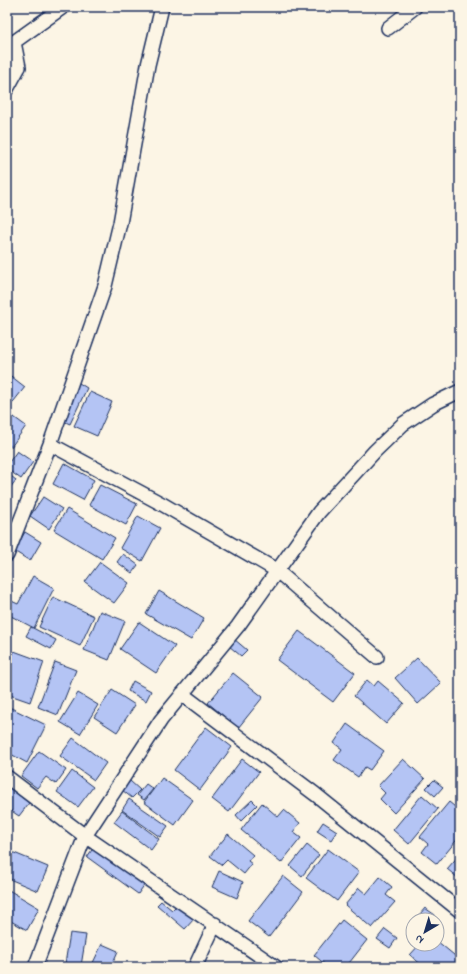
<svg xmlns="http://www.w3.org/2000/svg" width="467" height="974" font-family="'Indie Flower',sans-serif">
<style>
.building{fill:#b4c4f4;stroke:#1b2f5e}
.lines{fill:none;stroke-linecap:round;stroke-linejoin:round}
.street-casing{stroke:#1b2f5e;stroke-width:16}
.street{stroke:#fcf5e5;stroke-width:13}
</style>
<rect width="100%" height="100%" fill="#fcf5e5"/>
<filter id="ink" filterUnits="userSpaceOnUse"><feTurbulence type="fractalNoise" baseFrequency=".025" numOctaves="2"/><feDisplacementMap in="SourceGraphic" scale="8" xChannelSelector="R" yChannelSelector="G"/><feConvolveMatrix kernelMatrix="1 2 1 2 8 2 1 2 1" color-interpolation-filters="sRGB"/></filter>
<g filter="url(#ink)">
<!-- building -->
<path class="building" d="M7,373L25,387L10,406L7,404Z
M79,383L87,388L70,424L61,420Z
M90,392L112,402L97,436L74,426Z
M7,412L26,426L11,447L7,444Z
M17,451L33,462L21,479L7,469V465Z
M64,463L94,480L83,500L53,484Z
M7,473L16,480L10,488L7,486Z
M100,485L137,504L126,525L89,505Z
M43,497L62,509L49,529L30,516Z
M67,509L115,538L102,559L54,530Z
M138,516L160,528L142,561L120,548Z
M25,532L41,542L30,561L14,551Z
M123,554L138,565L132,573L117,562Z
M100,562L129,583L114,603L85,582Z
M33,576L54,588L34,628L7,614V599L18,604Z
M159,591L204,618L191,640L146,614Z
M53,597L94,616L80,646L39,627Z
M100,611L125,621L109,660L84,650Z
M139,622L175,646L156,673L120,649Z
M31,627L56,640L51,649L26,636Z
M299,631L355,673L333,702L277,660Z
M234,639L247,650L241,656L229,646Z
M14,651L44,662L30,702L7,694V672Z
M417,658L441,683L418,704L395,678Z
M55,662L76,670L58,715L38,707Z
M233,673L263,697L238,728L208,703Z
M367,680L374,686L378,681L404,703L386,724L354,696Z
M133,681L151,691L146,701L128,691Z
M112,690L135,705L117,732L94,717Z
M78,693L98,705L80,734L60,722Z
M7,706L46,725L27,763L7,752Z
M347,724L384,751L370,770L365,767L358,777L334,760L342,749L334,743Z
M206,727L232,747L200,790L174,770Z
M73,738L106,763L94,780L60,756Z
M39,751L66,770L56,784L46,777L37,788L21,776Z
M242,759L259,772L229,812L212,799Z
M403,759L425,779L394,813L380,799L385,793L378,786Z
M72,771L93,787L78,807L57,792Z
M162,778L193,800L175,825L144,802Z
M434,780L443,787L435,796L426,788Z
M130,781L140,790L132,798L122,790Z
M146,784L153,789L144,800L137,795Z
M7,786L29,803L19,816L7,808Z
M422,795L438,809L409,844L393,830Z
M129,799L168,826L160,837L122,810Z
M252,800L257,805L241,821L236,815Z
M449,802L460,811V836L437,864L422,852L428,844L420,837Z
M262,803L278,817L284,810L300,823L293,832L301,838L281,863L241,830Z
M122,811L159,839L151,850L114,822Z
M323,822L337,831L331,840L317,831Z
M228,834L253,855L248,861L252,864L244,874L227,860L222,865L210,856Z
M307,845L319,855L302,876L290,866Z
M94,847L145,884L138,894L87,857Z
M328,849L359,872L337,901L306,878Z
M7,850L48,867L38,891L7,878Z
M460,854V875L458,878L447,869Z
M219,871L243,882L237,898L212,887Z
M283,876L303,892L269,937L248,921Z
M380,877L392,887L386,895L395,902L372,928L345,905L359,888L366,894Z
M7,889L39,908L27,930L7,919Z
M161,901L172,910L177,905L194,919L185,929L157,905Z
M425,908L435,915L431,920H415Z
M342,920L367,940L346,967H328L314,955Z
M385,929L397,938L390,948L377,939Z
M70,933L86,935L81,966L65,964Z
M437,941L460,960V967H424L410,955L420,944H437Z
M102,944L118,951L111,967H91Z"/>
<g class="lines">
<!-- street casing -->
<g class="street-casing">
<path id="street" d="M388,28L415,7
M7,54L19,67L14,42L63,7
M7,89L19,67
M50,444L162,504L276,570L377,657
M7,555L50,444L105,286L120,223L148,65L162,7
M182,694L315,794L460,911
M7,777L85,836L276,967
M35,967L85,836L161,720L238,626L319,512L375,451L403,424L433,404L460,391
M195,967L215,924"/>
</g>
<!-- street -->
<use href="#street" class="street"/>
</g>
</g>
<!-- margin -->
<rect width="467" height="974" fill="none" stroke="#fcf5e5" stroke-width="24"/>
<rect x="12" y="12" width="443" height="950" fill="none" stroke="#1b2f5e" stroke-width="1.5" filter="url(#ink)"/>
<!-- north arrow -->
<g transform="translate(425 932) rotate(218)"><circle r="19" fill="#fcf5e5" stroke="#a2a6af"/>
<path d="M0-3L7 15L0 10L-7 15Z" fill="#1b2f5e"/>
<text y="-6" font-size="11" font-weight="bold" text-anchor="middle" fill="#1b2f5e">N</text>
</g>
</svg>
